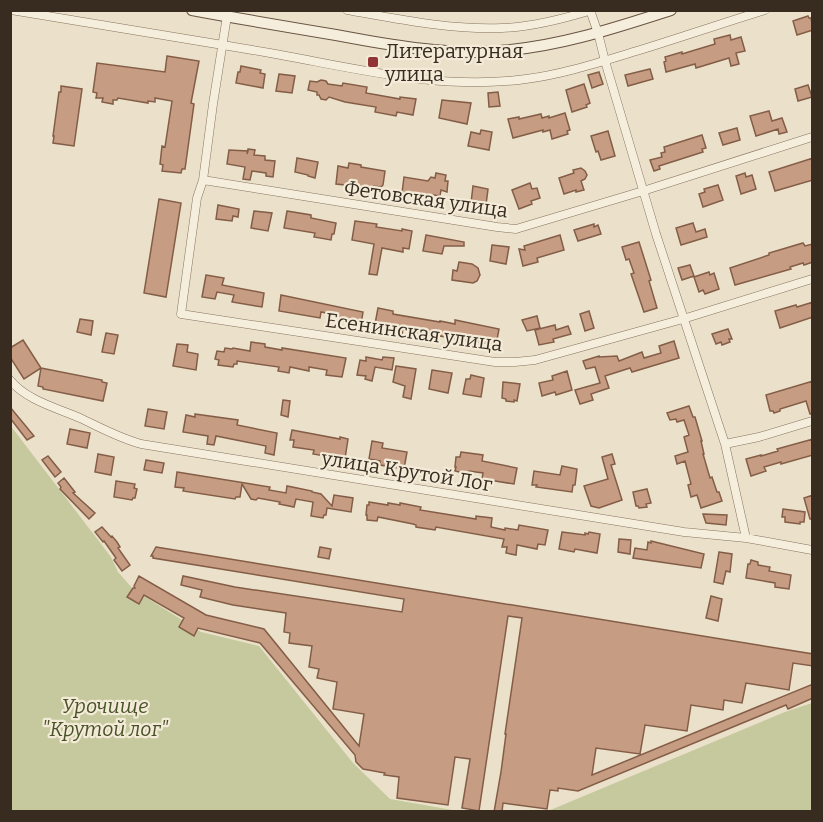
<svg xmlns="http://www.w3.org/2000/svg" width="823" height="822" font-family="Bitter,serif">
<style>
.green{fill:#c5c99d}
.building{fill:#c69d82;stroke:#835d47;stroke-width:1.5}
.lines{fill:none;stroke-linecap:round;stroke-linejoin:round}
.minor-casing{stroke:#86735f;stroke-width:9}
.secondary-casing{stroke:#685442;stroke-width:12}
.minor{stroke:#f6eedc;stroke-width:8}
.secondary{stroke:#f6eedc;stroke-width:10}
.poi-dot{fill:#903436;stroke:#f3ebd8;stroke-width:2}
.labels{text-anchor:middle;stroke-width:4.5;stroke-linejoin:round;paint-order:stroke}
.poi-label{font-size:20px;fill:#382c21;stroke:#f3ebd8;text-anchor:start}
.street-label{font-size:20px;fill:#382c21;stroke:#f3ebd8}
.park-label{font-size:20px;font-style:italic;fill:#495329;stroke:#f3ebd8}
</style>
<rect width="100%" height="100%" fill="#ebe0c9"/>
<!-- green -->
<path class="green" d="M10,425L111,557L118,572L133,589L201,632L259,646L353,763L390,799L458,811H11Z
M812,703V811H548L785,712Z"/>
<!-- building -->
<path class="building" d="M808,16L809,18H811L813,30L797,35L793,21Z
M730,35L731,40L741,37L745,51L736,53L739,64L731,66L729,58L696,68L695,64L666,72L664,62L666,61L665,57L682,52V54L715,44L714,39Z
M167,56L199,61L191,103L194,104L185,169H182L181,173L162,171L163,165L160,164L162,146L165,147L172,101L155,98V102L148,101V103L118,98L117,100H113V104L102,102L103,98H96L97,93L93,92L97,63L165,72Z
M241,66L261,70L260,73L265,74L263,88L236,83L238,72H240Z
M650,69L653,79L628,86L625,75Z
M599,72L603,84L592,88L588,75Z
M279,74L295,76L292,93L276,91Z
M321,80L326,81L328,84L342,86L343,83L367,87L366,93L400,99V97L416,99L413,115L397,112L396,116L375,112L376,107L345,102L329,97L326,100L321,99L319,95H317V92L308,90L310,81L317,82Z
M584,84L590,103L586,105L587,107L572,112L566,90Z
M808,85L812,97L798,101L795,89Z
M61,86L82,89L74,146L53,143L54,136H53L59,92H61Z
M498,92L500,106L489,107L488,93Z
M442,100L471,103L467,124L439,118Z
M769,111L772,121L782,118L787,132L779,134L778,129L756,136L750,116Z
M565,113L570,130L567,131L568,134L552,139L550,130L543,132V130L513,138L508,119L519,117V119L541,114L542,118L549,116V118Z
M737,128L740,140L723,145L719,133Z
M481,130L492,132L489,150L468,146L471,132L480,134Z
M608,131L615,156L601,160L598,151L596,152L591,136Z
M702,135L706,148L702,149L703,152L659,166L660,169L654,171L650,160L662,157L661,153L665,152L664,147Z
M248,149L255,150L254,155L265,156V160L275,161L273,177L266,176V173L252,171L250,180L243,179L245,167L227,164L229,150L248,151L247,154Z
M297,158L318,162L315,178L308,176V175L295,172Z
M813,158V180L775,191L769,172Z
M349,163L361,165V167L385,171L383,185L381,187L373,186V188L336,184L338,166L348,168Z
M581,168L585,171L587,175L585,179L581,181L584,190L576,192V190L564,194L559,178L574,173L573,170Z
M436,173L446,175L445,181H448L447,192L441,190L440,196L420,193V196L402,193L404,177L428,181L431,177L435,178Z
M745,173L746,177L752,175L756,189L741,194L736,176Z
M530,183L532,189L537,188L540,198L531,201L532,204L519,209L512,190Z
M718,185L723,200L703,207L699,194L705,192L704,189Z
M473,186L488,189L486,205L471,203Z
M159,199L181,203L166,297L144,293Z
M218,205L239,209L238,217L233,216L232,221L216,219Z
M254,211L272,213L268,231L251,228Z
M287,211L311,215V218L336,223L334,234H332L331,240L314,237L315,233L284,228Z
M355,221L377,224L376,227L402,231V229L412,231L409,249L403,248V252L382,248L377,275L369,274L374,244L352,240Z
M693,223L696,232L705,229L707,237L681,245L676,228Z
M594,224V227L598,225L601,234L578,241L574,230Z
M426,235L464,242V246H444L442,254L423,251Z
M560,235L564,250L537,258L538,262L523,266L519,249L525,250L524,246Z
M639,242L651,280L649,281L657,308L644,312L631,274L634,273L629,259L626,260L622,247Z
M803,243L805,246L813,244V262L804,265L803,263L790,267L791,269L735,285L730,268L769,255V253Z
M492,245L509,247L506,264L490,261Z
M459,262L472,264L478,268L480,275L477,281L473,283L452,280L453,270L457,271Z
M690,265L694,276L682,280L678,268Z
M709,272L710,275L714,273L719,289L705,294L703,290L699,292L694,277Z
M206,275L224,278L222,285L264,293L262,307L232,302L234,295L217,292L215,299L202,297Z
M281,295L363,312L361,324L336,320V315L321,312L320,318L279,311Z
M813,302V317L780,328L775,311L796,305L797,307Z
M378,308L393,311V314L440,322V321L455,324V320L499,329L496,345L433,335V337L421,335V333L403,330L401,338L394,336L395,328L375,324Z
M589,311L594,328L585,331L580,314Z
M537,316L540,328L527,331L522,320Z
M80,319L93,321L91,335L77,332Z
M555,325L556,330L568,326L571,334L553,339L554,342L539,345L535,330Z
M728,329L732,339H729L730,342L722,345L721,342L716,344L712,334Z
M106,333L118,335L114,354L102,352Z
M23,340L41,368L24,379L10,357V348Z
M674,341L679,358L632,372L630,368L605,376L609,388L591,394L593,400L580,404L575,390L600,383L595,367L586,369L583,361L599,356V357L617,356L619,361L642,352L644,358L661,353L659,346Z
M251,342L265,344V347L282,350V348L346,358L342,377L326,375L327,370L309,367V371L290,367L289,373L278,371L279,367L237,361V364H234L233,367L218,365L219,360L215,359L217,351L224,352L225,348L232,349L233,348L250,351Z
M177,344L188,345L187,352L198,354L196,370L173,366Z
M366,357L382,360L383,357L394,358L392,370L375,367L372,381L365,379L366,376L357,375L360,360L366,361Z
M396,366L416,369L411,399L403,397L405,386L393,382Z
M41,368L102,380V382L107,383L103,401L43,389V387L38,386Z
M432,370L452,373L448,393L429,389Z
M567,371L572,390L556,395L555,392L542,396L539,383L553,380L552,376Z
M471,375L484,378L481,397L463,394L466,379H470Z
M813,381V414H810L806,401L780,409V411L774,413L773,411H770L766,395Z
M503,382L520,384L517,401L514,400V402L506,401V399L502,398Z
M283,400L290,401L288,417L281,415Z
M689,406L693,417H695L702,441H701L704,454H703L710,478L712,477L717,492H719L722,501L701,508L697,495L691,497L688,485L691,484L685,461L677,464L675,456L688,452L684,437L689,435L684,420L677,422L676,419L670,420L667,413Z
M10,407L34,436L27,440L10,418Z
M148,409L167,412L164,429L145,426Z
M195,414L238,420L237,425L277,433L274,455L265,453L266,446L216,436L214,445L207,444L208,436L183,432L186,415L195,417Z
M70,429L90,433L87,448L67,444Z
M292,430L340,439V437L348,439L344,465L336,464L337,458L313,454L314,450L293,447L294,440H290Z
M813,439V455L781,464V462L764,467L766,471L751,476L746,459L761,455V456L778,451L777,449Z
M372,441L383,443L382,448L407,452L404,469L380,465V461L369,459Z
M461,452L483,455L482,461L517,468L514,484L482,479L483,473L469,471L468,474L455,471L456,467H455L456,457H460Z
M98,454L114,457L111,475L95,472Z
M612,454L615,464L611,465L622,500L599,508L591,506L584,486L608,479L602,457Z
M48,456L61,472L55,477L42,460Z
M146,460L164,463L162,473L144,470Z
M562,466L577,469L575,485H573L572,492L536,487L537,485H532L534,471L560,475Z
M177,472L270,487L269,490L286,493L287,486L312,491V492L321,494L332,506L334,495L353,498L351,512L327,508L326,515H324L323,518L311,516L313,502L296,499L294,507L279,504L280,502L258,498L256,500L251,499L242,484L240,497H236L235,499L183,491L184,488L175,487Z
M64,478L75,492L73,493L95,513L89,519L60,489L61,487L58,483Z
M116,481L135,484L134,488L137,489L135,498H133L132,500L114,497Z
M647,489L651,503L646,504L647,507L639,508L638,506H636L633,492Z
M813,495V519H810L804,498Z
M369,502L388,505V503L400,505V503L421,507L420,510L476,519V516L492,518L491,527L505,530V528L518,530L519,525L548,530L545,545L538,544L537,549L517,545L516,555L506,553L507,547H502L504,539L436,527L435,530L416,527V525L413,524L378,517L377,521L367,520V515H366L367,505H369Z
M783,509L805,512L804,522H800V524L785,522V517H782Z
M703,514L727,515L726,525L706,523Z
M102,527L111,537L112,536L117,542L120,547L118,548L130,565L122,571L114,560L116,558L104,541L103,542L95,532Z
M562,532L585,535V533L588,534L589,532L600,534L597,553L575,549L574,552L559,549Z
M619,539L631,540L630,554L618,552Z
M651,541L704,554L701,568L633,558L635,548L647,550L648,542L651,543Z
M156,547L813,654V666L793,663L789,690L746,683L742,703L724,700L723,710L691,705L687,731L645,725L640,754L596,748L592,775L813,684V698L788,709L786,705L578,791L558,788V791L550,790L547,809L503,803L502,812H494L501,772L506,734H505L522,618L508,616L479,811L462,808L470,759L455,757L448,805L397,798L399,777L384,775L385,773L363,769L356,762L355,755L260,643L198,628L194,636L179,627L184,618L144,595L139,604L127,597L133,588H135L134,586L139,576L206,615L264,629L359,746L364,714L333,709L337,682L317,678L319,669L309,667L312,646L289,643L290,633L284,632L286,613L233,605L200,597L202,590L181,585L183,576L235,587L402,612L404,599L153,558V556H151Z
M320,547L331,549L329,559L318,557Z
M719,552L732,554L730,572L726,571L723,584L714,582Z
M751,560L758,562V565L770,567L769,571L791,575L789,589L775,587V583L746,578L748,564H750Z
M711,596L722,599L718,621L706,618Z"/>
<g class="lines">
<!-- minor casing -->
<g class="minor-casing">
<path id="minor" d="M11,10C98,25 184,38 270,53C354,68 441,91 526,79C565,74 603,61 640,50C682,37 723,23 765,10
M347,10C398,19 450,30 502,28C533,27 563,19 592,10
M590,10L598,33L605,61L656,234L725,444L746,538
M227,16L213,104L203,180L197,198L181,314L495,362H515L535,360L683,319L812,279
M203,180L497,227L516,229L643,191L812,137
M10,380C26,400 57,408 80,418C101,428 119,438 141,444L684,532L746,538L812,550
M725,444L759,437L812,421"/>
</g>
<!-- secondary casing -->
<g class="secondary-casing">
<path id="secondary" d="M192,10C240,19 288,27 336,35C389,45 444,55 499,51C558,47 615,28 671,10"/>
</g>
<!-- minor -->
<use href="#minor" class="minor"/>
<!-- secondary -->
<use href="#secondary" class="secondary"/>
</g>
<!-- markers -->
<rect class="poi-dot" x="367" y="56" width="12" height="12" rx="3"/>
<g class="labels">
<!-- poi labels -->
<g class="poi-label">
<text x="385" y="58">Литературная<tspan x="385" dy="23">улица</tspan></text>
</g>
<!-- street labels -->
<g class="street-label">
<text transform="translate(426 199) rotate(8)" y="7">Фетовская улица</text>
<text transform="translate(414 332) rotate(8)" y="7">Есенинская улица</text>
<text transform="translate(407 471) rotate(9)" y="7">улица Крутой Лог</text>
</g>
<!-- park labels -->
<g class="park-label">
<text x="105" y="713">Урочище<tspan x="105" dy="23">"Крутой лог"</tspan></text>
</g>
</g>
<!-- border -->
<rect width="823" height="822" fill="none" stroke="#382c21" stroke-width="24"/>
</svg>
